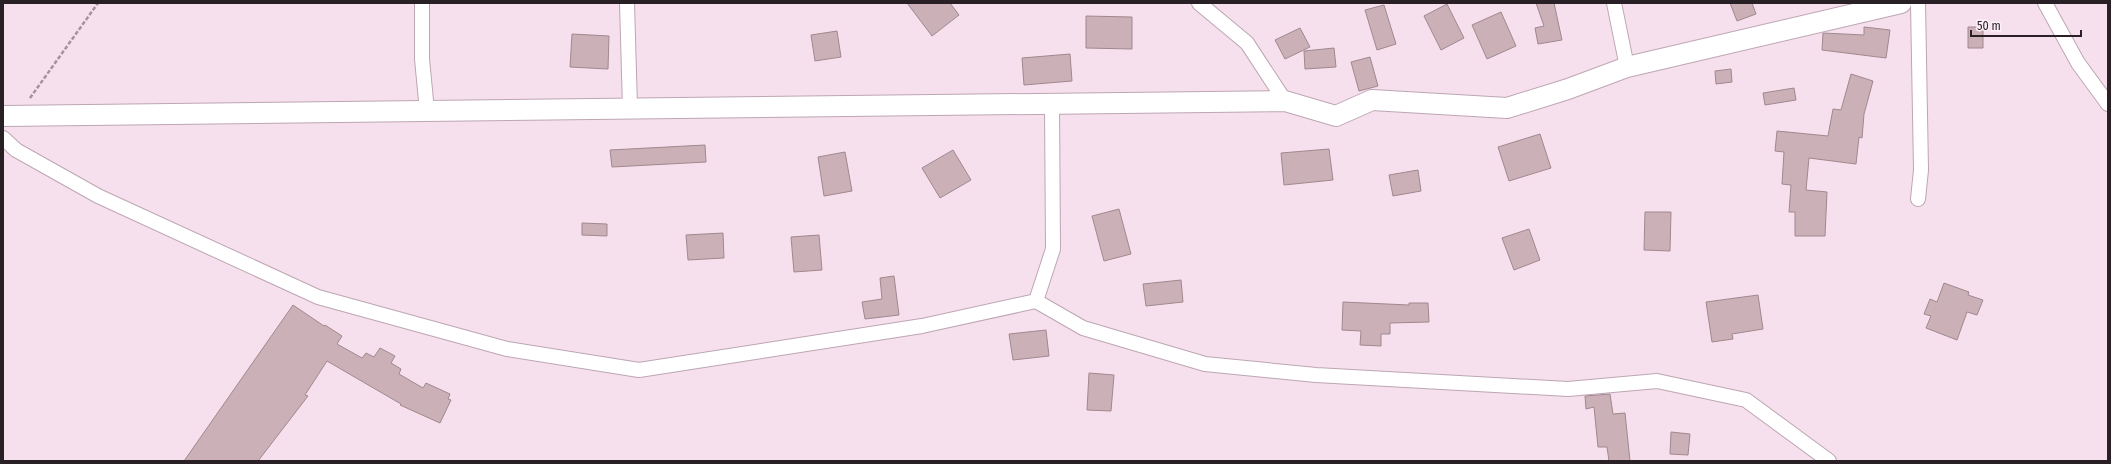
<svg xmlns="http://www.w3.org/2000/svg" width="2111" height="464" font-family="'Fira Sans Condensed',sans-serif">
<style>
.building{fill:#cbb0b7;stroke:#a1888e}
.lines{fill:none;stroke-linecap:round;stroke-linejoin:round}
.street-casing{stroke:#bda6b3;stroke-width:16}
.secondary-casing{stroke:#bda6b3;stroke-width:22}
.path{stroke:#a4939d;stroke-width:2.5;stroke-dasharray:4 2;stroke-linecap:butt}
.street{stroke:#fff;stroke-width:14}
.secondary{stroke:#fff;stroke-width:20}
</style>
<rect width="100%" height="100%" fill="#f7e0ee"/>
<!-- building -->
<path class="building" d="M907,3H950L959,15L932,36Z
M1536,3H1554L1562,40L1538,44L1535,28L1544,26Z
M1730,3H1752L1756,14L1737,21Z
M1447,4L1464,38L1441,50L1424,16Z
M1384,5L1396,44L1377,50L1365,10Z
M1501,12L1516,46L1487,59L1472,25Z
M1086,16L1132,17V49L1086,48Z
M1864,27L1890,30L1886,58L1822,50L1823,33L1864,35Z
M1968,27H1983V48H1968Z
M1300,28L1310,47L1285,59L1275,40Z
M837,31L841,57L815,61L811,35Z
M572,34L609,36L608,69L570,67Z
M1334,48L1336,67L1305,69L1304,51Z
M1070,54L1072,81L1024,85L1022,58Z
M1370,57L1378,86L1359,91L1351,62Z
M1731,69L1732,82L1716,84L1715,71Z
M1851,74L1873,81L1864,114L1862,138L1859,137L1856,164L1809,158L1806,190L1827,192L1825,236H1795V212H1789L1791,185L1782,184L1784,152L1775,151L1777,131L1828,136L1833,109L1841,110Z
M1794,88L1796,100L1765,105L1763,93Z
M1540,134L1551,168L1509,181L1498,147Z
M705,145L706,162L612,167L610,150Z
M1329,149L1333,180L1284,185L1281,153Z
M953,150L971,180L940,198L922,168Z
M845,152L852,191L824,196L818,157Z
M1418,170L1421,191L1393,196L1389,175Z
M1119,209L1131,254L1104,261L1092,216Z
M1645,212H1671L1670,251L1644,250Z
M582,223L607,224V236L582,235Z
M1529,229L1540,260L1514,270L1502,238Z
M723,233L724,258L688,260L686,235Z
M819,235L822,270L794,272L791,237Z
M894,276L899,315L865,319L862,302L882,299L880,278Z
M1181,280L1183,302L1146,306L1143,284Z
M1944,283L1969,292L1968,295L1983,300L1977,315L1967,312L1957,340L1926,328L1931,316L1924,314L1930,299L1937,302Z
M1758,295L1763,329L1732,334L1733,339L1712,342L1706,302Z
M1343,302L1409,305V303H1428L1429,322L1390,323V334H1381V346L1360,345L1361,331L1342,330Z
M293,305L324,326L325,325L342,336L337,344L362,358L366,353L374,357L380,348L395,356L391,363L401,369L399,374L423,388L426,383L450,394L448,399L451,400L440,423L400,405L401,404L327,361L305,395L308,396L258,461H184Z
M1046,330L1049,356L1013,360L1009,334Z
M1089,373L1114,375L1111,411L1087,410Z
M1610,394L1613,414L1625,413L1630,461H1609L1607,447H1598L1594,407L1586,409L1585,396Z
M1671,432L1690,434L1688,455L1670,454Z"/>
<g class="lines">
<!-- street casing -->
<g class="street-casing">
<path id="street" d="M422,3V59L427,111
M627,3L630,108
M1199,3L1247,43L1285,101
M1614,3L1627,67
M2045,3L2078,63L2108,104
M3,138L16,150L98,196L318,297L507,349L639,370L922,326L1036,301L1053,249L1052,104
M1918,199L1921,170L1918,3
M1036,301L1083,328L1205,364L1316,375L1568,389L1657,381L1746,400L1829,461"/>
</g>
<!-- secondary casing -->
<g class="secondary-casing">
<path id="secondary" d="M3,116L1285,101L1336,116L1372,100L1507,108L1568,89L1627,67L1901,3"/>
</g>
<!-- path -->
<path class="path" d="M30,98L98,3"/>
<!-- street -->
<use href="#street" class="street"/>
<!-- secondary -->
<use href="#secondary" class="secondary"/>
</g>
<!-- border -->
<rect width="2111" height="464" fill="none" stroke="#282025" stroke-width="8"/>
<!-- scale -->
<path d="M1971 30v6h110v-6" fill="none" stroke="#282025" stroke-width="2"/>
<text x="1977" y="30" font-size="12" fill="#282025" stroke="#fef0f8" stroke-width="3" paint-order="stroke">50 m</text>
</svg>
